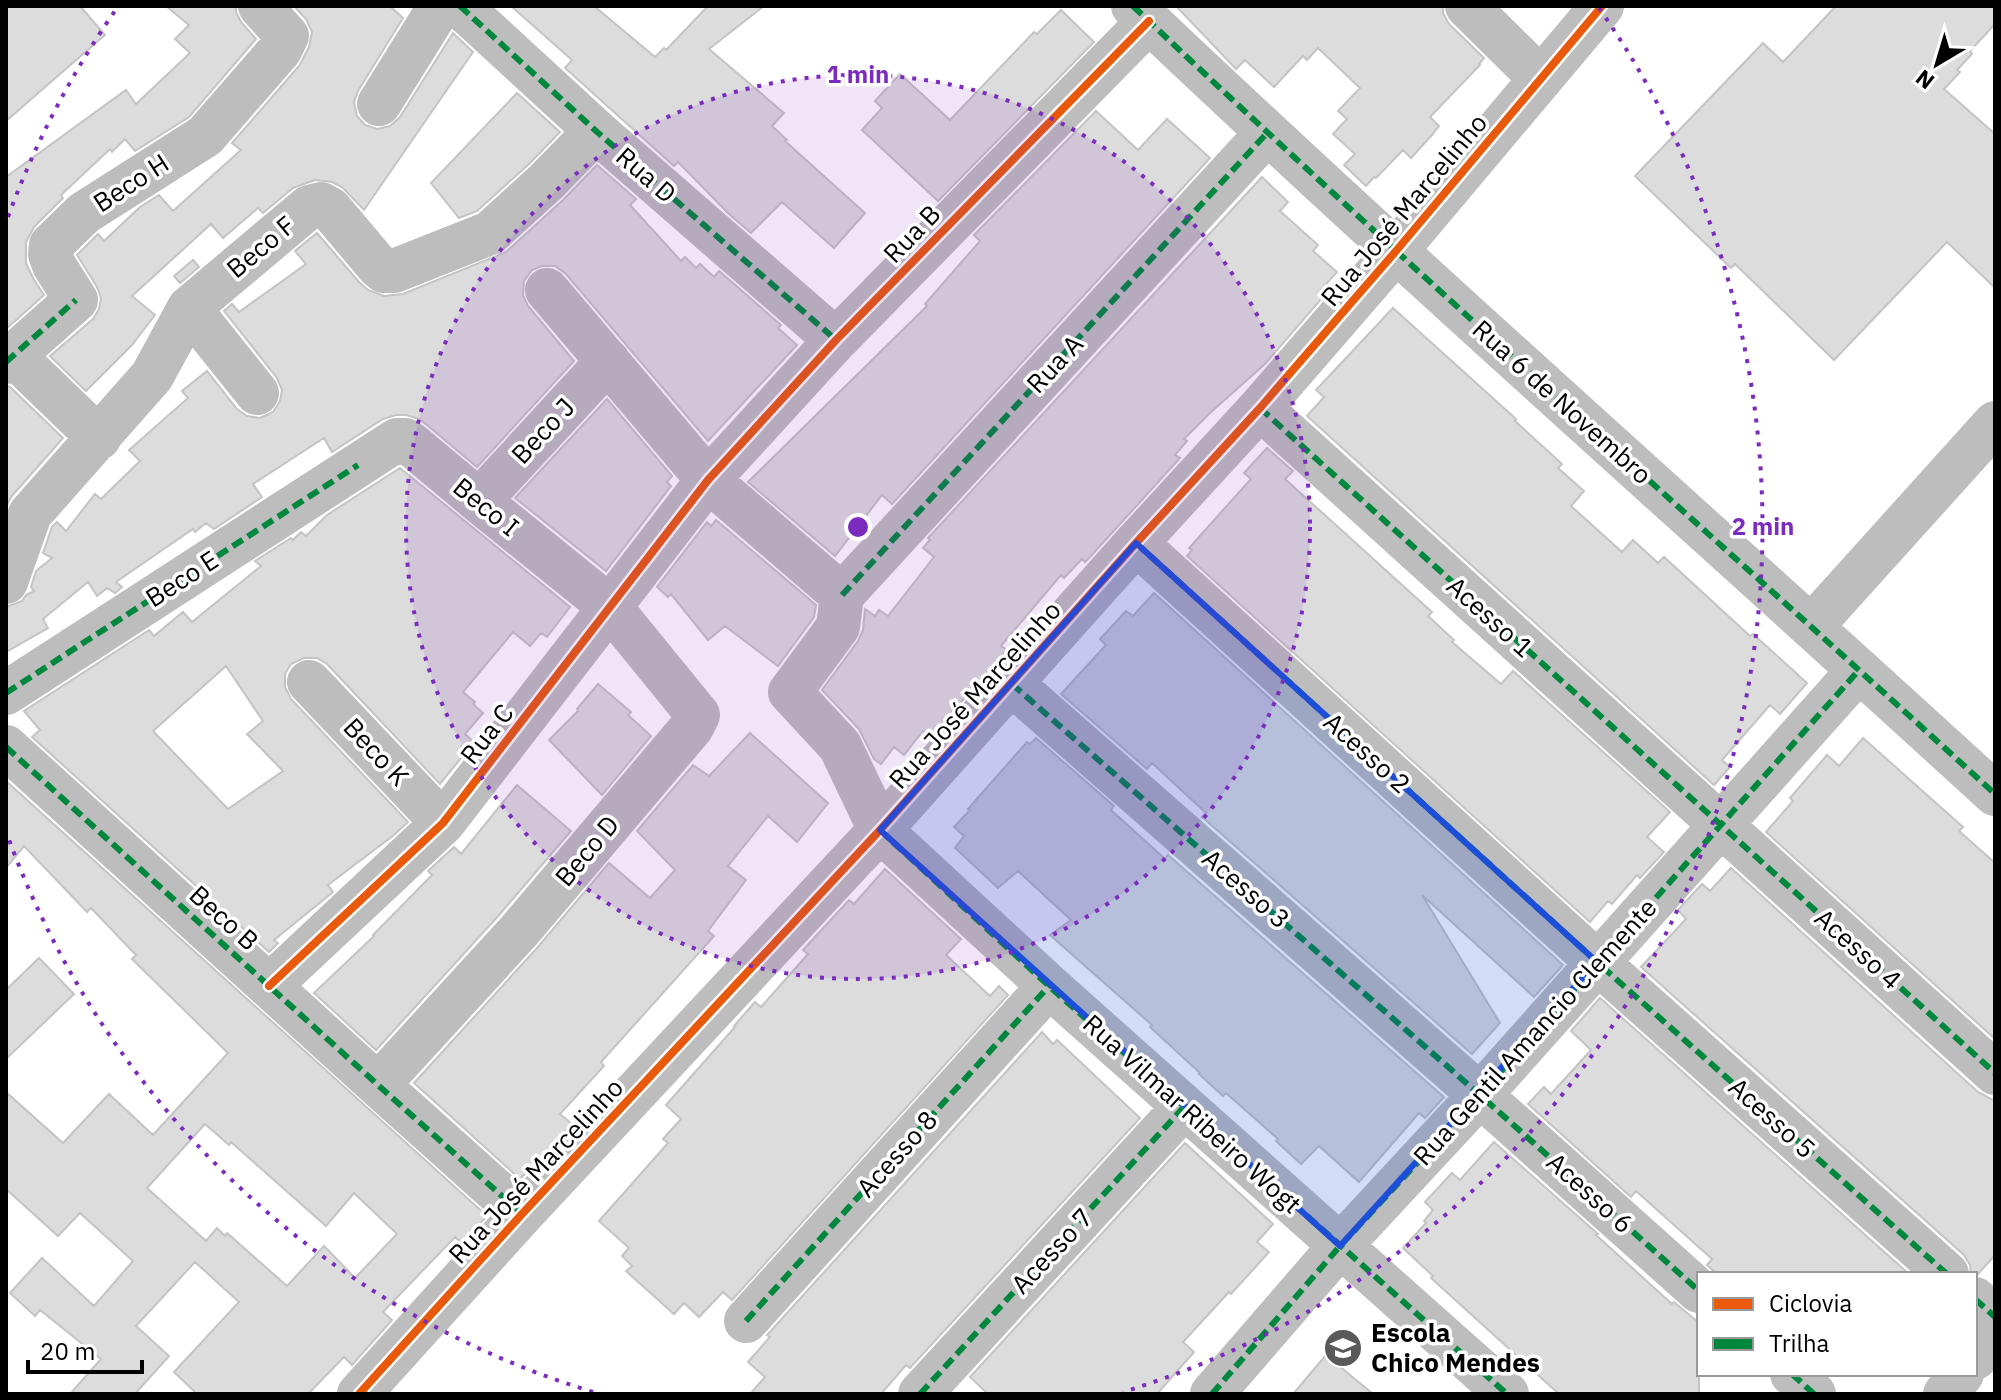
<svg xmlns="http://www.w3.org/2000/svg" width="2001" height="1400" font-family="'IBM Plex Sans',sans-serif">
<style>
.building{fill:#dcdcdc;stroke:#c4c4c4;stroke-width:2;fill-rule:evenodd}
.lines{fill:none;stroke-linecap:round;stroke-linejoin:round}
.minor{stroke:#bdbdbd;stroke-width:44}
.quiet{stroke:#00873e;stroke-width:6;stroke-dasharray:12 6;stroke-linecap:butt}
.cycleway-casing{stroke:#fff;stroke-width:13}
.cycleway{stroke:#e8590c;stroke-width:8}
.marked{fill:#1d4ed8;fill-opacity:0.2;stroke:#1d4ed8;stroke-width:6;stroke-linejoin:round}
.ring{fill:none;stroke:#7b2cbf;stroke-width:4;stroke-dasharray:4 8}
.labels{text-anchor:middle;stroke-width:7;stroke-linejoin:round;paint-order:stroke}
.street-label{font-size:26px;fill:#000;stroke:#fff}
.poi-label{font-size:26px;font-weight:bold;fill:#000;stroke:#fff;text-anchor:start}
.centre{fill:#7b2cbf;stroke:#fff;stroke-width:4}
.ring-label{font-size:24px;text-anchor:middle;font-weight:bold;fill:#7b2cbf;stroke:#fff;stroke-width:7;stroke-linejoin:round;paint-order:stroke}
</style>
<rect width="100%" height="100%" fill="#fff"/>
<!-- building -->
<path class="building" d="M6,6H80L105,35L6,121Z
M166,6H236V12L241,22L256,39L189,117L135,151L125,139L112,152L110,149L61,195L63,198L34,227L26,242V263L33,278L44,295L6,329V177L126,90L136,104L190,53L175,39L189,25Z
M294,6H390L403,18L358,91L354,102L357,116L365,125L377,129L390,126L400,117L453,33L473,52L364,210L342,187L332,182L315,180L293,188L263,213L258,208L223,238L211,224L132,296L155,315L132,345L86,391L50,356L93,319L99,309L101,298L97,287L77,255L98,234L104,241L140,207L159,195L173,211L241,150L232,143L299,66L309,47L312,32L306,19Z
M511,6H594L655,57L664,48L666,50L708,6H764L709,49L784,113L772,126L787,140L785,141L865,213L834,248L782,202L751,233L730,215L678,162L674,166L565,68L572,60Z
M1176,6H1443V13L1449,24L1484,58L1479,64L1480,65L1430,117L1439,126L1432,135L1411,158L1403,150L1376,178L1374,177L1366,186L1344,165L1355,154L1333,134L1347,119L1338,111L1360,88L1318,48L1307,60L1303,56L1274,87L1245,60L1236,69Z
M1836,6H1995V24L1970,51L1972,54L1957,70L1960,72L1944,89L1995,134V288L1947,242L1834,360L1735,264L1731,268L1635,176L1763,43L1783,62Z
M1061,10L1094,42L938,201L862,130L882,108L875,101L900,74L950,120L1034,32L1037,34Z
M517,93L560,132L529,164L477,211L459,218L431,183Z
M1096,111L1138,150L1167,119L1210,158L892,504L882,495L835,556L748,482L927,306L925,304L980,241L974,235Z
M597,165L636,199L630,205L681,261L685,257L696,268L700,264L714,277L719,271L781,325L778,328L797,345L708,441L566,274L555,266H542L532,270L524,281L523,295L528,306L574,361L477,467L427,425L419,419L406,415H396L383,419L332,452L324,438L253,484L262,497L214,529L206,523L195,532L193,529L116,582L122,587L115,593L107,588L97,596L88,582L43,619L48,628L6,652V607L22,601L26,595L34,591L31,587L36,571L52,558L43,553L52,527L57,522L66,531L95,494L101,499L140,461L129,450L188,398L182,391L207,371L237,409L247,416L260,418L273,412L280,401L282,390L277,378L224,311L232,304L239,312L306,264L295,251L317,233L359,282L368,290L384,296L403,294L506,252L563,200Z
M1262,177L1288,202L1280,211L1318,245L1313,251L1337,272L1318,293L1323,297L1265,364L1210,413L1184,439L1187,441L1175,455L1180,458L1090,557L1085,562L1082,559L1064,578L1061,575L1001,646L1007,650L930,737L923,731L904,755L894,747L881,764L874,759L859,729L822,690L858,641L863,630L865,609L875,616L879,610L888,616L934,557L923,548L930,540L928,538Z
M193,260L199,267L180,283L174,276Z
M1393,308L1516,419L1515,421L1562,464L1558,468L1584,491L1571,506L1622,552L1633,540L1658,563L1664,557L1750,636L1753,634L1807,683L1780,714L1770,705L1722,760L1730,767L1714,785L1307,416L1324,397L1316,390Z
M6,386L10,387L63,438L11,497L6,507Z
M607,399L672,476L667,482L671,486L606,571L515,498Z
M1267,448L1293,471L1285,479L1432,612L1428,616L1454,640L1452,642L1501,684L1513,671L1670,812L1647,837L1664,852L1640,878L1637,875L1612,904L1608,901L1590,922L1187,556L1192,550L1189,548L1251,479L1244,473Z
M400,468L570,607L547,637L541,633L530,646L513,632L463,692L475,702L473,704L483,713L465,734L474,742L440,784L327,664L317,658H304L291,664L285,674V687L291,699L408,822L394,835L328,885L333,892L274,940L278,943L269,952L32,737L40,730L24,711L149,630L154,636L183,612L192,622L261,566L255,561L291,538L293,540L301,532L306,536L327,515ZM226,666L263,721L247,734L283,771L228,809L153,731Z
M716,520L816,605L814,617L778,666L725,626L708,640L671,594L668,597L657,587L707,522L711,526Z
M1154,593L1563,965L1534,997L1422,895L1500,1023L1472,1054L1202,817L1206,813L1152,763L1147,769L1061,694L1106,645L1100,639L1126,611L1133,616Z
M598,684L631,712L628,715L651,736L602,795L549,740L578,711L577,709Z
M750,733L828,803L797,842L768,816L728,866L746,880L708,931L714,936L601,1062L604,1066L560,1114L572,1124L520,1179L414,1083L537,948L609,863L650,898L675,870L637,831L693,765L709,776Z
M1036,738L1114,806L1111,810L1165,859L1168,855L1444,1097L1425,1118L1419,1113L1359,1182L1319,1146L1301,1164L1276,1141L1278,1139L1226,1093L1223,1096L1199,1074L1200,1073L1150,1027L1152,1025L1050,935L1071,920L1018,871L998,888L955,848L964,836L954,827L970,810L968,809L1027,742L1030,744Z
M1863,738L1963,827L1959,831L1995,863V1039L1766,832L1793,801L1790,798L1827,755L1839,766Z
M6,781L487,1216L462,1243L455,1237L383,1312L392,1320L352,1365L344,1357L308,1394H197L174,1372L239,1302L195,1262L136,1326L169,1356L135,1394H70L101,1359L40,1310L35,1316L10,1293L42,1258L94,1306L133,1261L80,1213L58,1236L6,1189V1092L63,1143L109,1094L153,1135L228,1053L132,959L136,955L91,908L87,912L24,846L6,868ZM205,1124L229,1145L231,1142L326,1226L354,1193L397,1234L355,1278L324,1246L287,1286L227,1233L225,1236L217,1228L206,1241L147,1188Z
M517,785L571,831L500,914L376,1050L314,993L374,936L373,935L432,875L428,871L454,847L461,854Z
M1731,868L1978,1092L1995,1101V1255L1978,1274H1971L1970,1265L1964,1255L1641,967L1686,919L1678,910L1702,884L1710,891Z
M885,869L961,939L946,955L990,996L999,986L1008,995L732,1300L723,1292L699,1317L684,1303L674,1314L626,1271L632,1266L622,1256L629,1248L599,1221L668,1143L663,1139L681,1119L666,1105L735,1027L734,1026L755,1002L761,1007L808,954L803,950L849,900L854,904Z
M39,958L74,994L6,1059V990Z
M1600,998L1909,1274H1717L1707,1265L1712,1259L1636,1191L1631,1197L1528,1104L1544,1087L1551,1094L1591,1050L1571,1031Z
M1042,1032L1053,1044L1057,1040L1140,1118L910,1368L906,1365L881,1394H750L765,1377L748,1362L770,1337L767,1335Z
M1494,1142L1598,1234L1596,1235L1672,1304L1674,1302L1699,1323V1394H1559L1431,1278L1433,1276L1403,1248L1426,1223L1424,1221L1433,1210L1425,1202L1452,1173L1460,1180Z
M1185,1143L1273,1224L1257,1242L1269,1252L1231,1294L1229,1292L1183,1342L1194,1352L1157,1394H988L970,1377Z
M1326,1355L1373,1394H1293Z"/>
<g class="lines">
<!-- minor -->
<path class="minor" d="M460,6L596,131L836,340
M1133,6C1415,274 1708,531 1995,794
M1467,6L1541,79
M379,104L440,6
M547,290L708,480L842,595
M189,308L257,393
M13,355L99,438
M6,362L76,300L54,265L50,254L51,245L84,213L205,136L280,50L287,36L260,6
M1260,408L1995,1073
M479,501L608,361
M1136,543L1597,962L1947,1274
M6,582L30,514L152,376L189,308L309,207L321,204L330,209L378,266L384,271H394L490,233L546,182L596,131
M842,595L838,627L790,692L840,746L880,830L1049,986L1507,1394
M842,595L1267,133
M1811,627L1995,423
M309,682L443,823
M1012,684L1480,1095L1699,1291
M6,693L397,440H405L412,445L479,501L610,607L698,715L692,727L519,931L378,1085
M6,747L378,1085L522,1214
M269,986L443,823L708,480L836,340L1149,21
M1975,1299L1995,1317
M746,1321L1049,986
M1975,1358L1995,1335
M1792,1374L1814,1394
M359,1394L522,1214L880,830L1136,543L1260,408L1396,251L1602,6
M920,1394L1183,1108
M1212,1394L1340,1246L1480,1095L1859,670
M1945,1394L1962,1374"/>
<!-- quiet -->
<path class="quiet" d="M460,6L596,131L836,340
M1133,6C1415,274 1708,531 1995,794
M6,362L76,300
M1260,408L1995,1073
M1136,543L1597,962L1947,1274
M842,595L1267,133
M1012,684L1480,1095L1699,1291
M6,693L358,465
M6,747L378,1085L522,1214
M880,830L1049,986L1507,1394
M1975,1299L1995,1317
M746,1321L1049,986
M1792,1374L1814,1394
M920,1394L1183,1108
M1212,1394L1340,1246L1480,1095L1859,670"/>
<!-- cycleway casing -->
<g class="cycleway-casing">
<path id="cycleway" d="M269,986L443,823L708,480L836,340L1149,21
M359,1394L522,1214L880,830L1136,543L1260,408L1396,251L1602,6"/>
</g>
<!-- cycleway -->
<use href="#cycleway" class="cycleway"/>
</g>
<!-- marked area -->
<path class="marked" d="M1136,543L1597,962L1340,1246L880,830Z"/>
<!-- distance rings -->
<circle cx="858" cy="527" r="452" fill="#7b2cbf" fill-opacity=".12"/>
<g class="ring">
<circle cx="858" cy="527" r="452"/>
<path d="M593 1392A905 905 0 0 1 8 837M8 217A905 905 0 0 1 117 8M1599 8A905 905 0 0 1 1123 1392"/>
</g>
<!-- icons -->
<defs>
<g id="school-disc" transform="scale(2)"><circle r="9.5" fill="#595959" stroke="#fff"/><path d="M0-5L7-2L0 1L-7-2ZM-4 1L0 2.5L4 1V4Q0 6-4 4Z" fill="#fff"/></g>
</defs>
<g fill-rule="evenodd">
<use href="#school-disc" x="1343" y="1348"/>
</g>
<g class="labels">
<!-- street labels -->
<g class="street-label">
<text transform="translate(646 175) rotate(41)" y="9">Rua D</text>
<text transform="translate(131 183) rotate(-33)" y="9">Beco H</text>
<text transform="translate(1404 210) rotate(-50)" y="9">Rua José Marcelinho</text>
<text transform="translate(912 234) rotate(-46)" y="9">Rua B</text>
<text transform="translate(261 247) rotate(-40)" y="9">Beco F</text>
<text transform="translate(1055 364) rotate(-47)" y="9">Rua A</text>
<text transform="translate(1562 402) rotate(42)" y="9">Rua 6 de Novembro</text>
<text transform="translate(543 431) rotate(-47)" y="9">Beco J</text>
<text transform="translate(486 507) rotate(39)" y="9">Beco I</text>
<text transform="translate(182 579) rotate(-33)" y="9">Beco E</text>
<text transform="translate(1490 617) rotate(42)" y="9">Acesso 1</text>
<text transform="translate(975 695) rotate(-48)" y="9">Rua José Marcelinho</text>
<text transform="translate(487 734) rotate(-52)" y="9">Rua C</text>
<text transform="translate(376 752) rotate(47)" y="9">Beco K</text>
<text transform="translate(1367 753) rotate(42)" y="9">Acesso 2</text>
<text transform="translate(587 851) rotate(-50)" y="9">Beco D</text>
<text transform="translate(1246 889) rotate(41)" y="9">Acesso 3</text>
<text transform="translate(224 918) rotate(42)" y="9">Beco B</text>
<text transform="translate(1858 949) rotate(42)" y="9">Acesso 4</text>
<text transform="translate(1535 1032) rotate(-48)" y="9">Rua Gentil Amancio Clemente</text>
<text transform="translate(1192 1114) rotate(42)" y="9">Rua Vilmar Ribeiro Wogt</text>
<text transform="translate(1772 1118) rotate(42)" y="9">Acesso 5</text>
<text transform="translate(897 1154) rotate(-48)" y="9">Acesso 8</text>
<text transform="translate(536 1171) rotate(-47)" y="9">Rua José Marcelinho</text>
<text transform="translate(1590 1193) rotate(42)" y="9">Acesso 6</text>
<text transform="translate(1052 1251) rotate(-47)" y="9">Acesso 7</text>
</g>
<!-- poi labels -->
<g class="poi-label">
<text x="1371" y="1342">Escola<tspan x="1371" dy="30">Chico Mendes</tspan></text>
</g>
</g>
<circle cx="858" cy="527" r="12" class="centre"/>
<g class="ring-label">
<text x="858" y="83">1 min</text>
<text x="1763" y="535">2 min</text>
</g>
<!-- border -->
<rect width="2001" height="1400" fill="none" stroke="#000000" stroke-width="16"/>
<!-- legend -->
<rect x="1697" y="1272" width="280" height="104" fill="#ffffff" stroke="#999999" stroke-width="2"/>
<rect x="1713" y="1298" width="40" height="12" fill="#e8590c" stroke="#999999" stroke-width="2"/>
<text x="1769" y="1312" font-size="24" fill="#000000">Ciclovia</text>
<rect x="1713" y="1338" width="40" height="12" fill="#00873e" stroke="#999999" stroke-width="2"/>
<text x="1769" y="1352" font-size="24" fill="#000000">Trilha</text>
<!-- north arrow -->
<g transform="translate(1937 64) rotate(218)" stroke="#ffffff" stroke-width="6" paint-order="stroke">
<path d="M0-6L14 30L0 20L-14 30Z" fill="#000000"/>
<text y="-12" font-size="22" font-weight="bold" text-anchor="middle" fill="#000000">N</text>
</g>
<!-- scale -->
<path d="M28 1360v12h114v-12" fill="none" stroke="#000000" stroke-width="4"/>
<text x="40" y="1360" font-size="24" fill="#000000" stroke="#ffffff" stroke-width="6" paint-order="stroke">20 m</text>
</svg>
